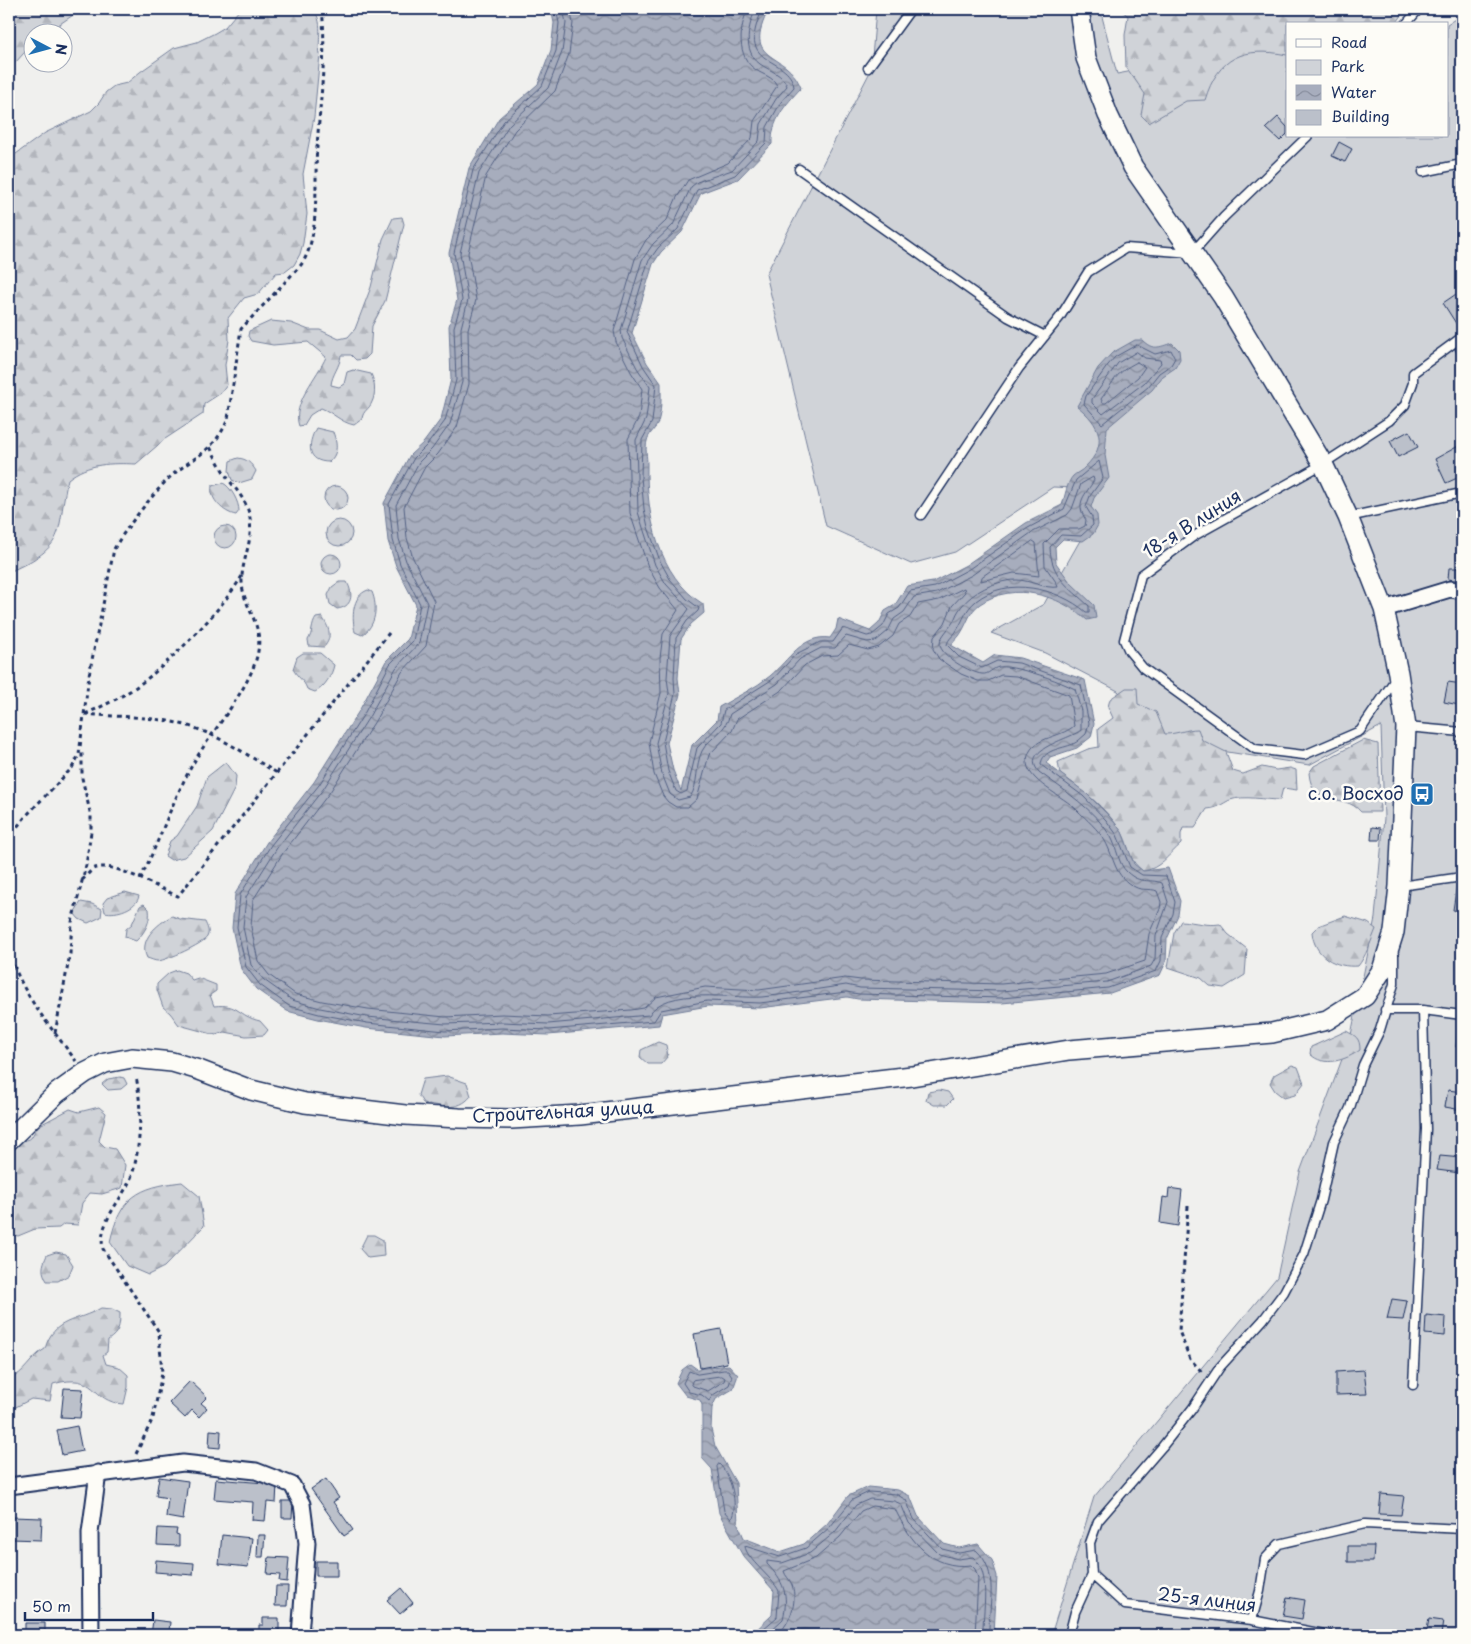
<svg xmlns="http://www.w3.org/2000/svg" width="1471" height="1644" font-family="'Playpen Sans',sans-serif">
<style>
.green{fill:#d0d3d8;stroke:#76819b}
.forest{fill:url(#forest-firs);stroke:#76819b}
.water{fill:url(#water-waves);stroke:#6f7b97}
.lines{fill:none;stroke-linecap:round;stroke-linejoin:round}
.shore{stroke:#536184;stroke-width:1}
.building{fill:#bbc0ca;stroke:#1b2f5e}
.service-casing{stroke:#1b2f5e;stroke-width:11}
.minor-casing{stroke:#1b2f5e;stroke-width:19}
.tertiary-casing{stroke:#1b2f5e;stroke-width:22}
.path{stroke:#1b2f5e;stroke-width:3;stroke-dasharray:4 4;stroke-linecap:butt}
.service{stroke:#fdfcf7;stroke-width:8}
.minor{stroke:#fdfcf7;stroke-width:15}
.tertiary{stroke:#fdfcf7;stroke-width:19}
.labels{text-anchor:middle;stroke-width:5;stroke-linejoin:round;paint-order:stroke}
.street-label{font-size:18px;fill:#1b2f5e;stroke:#fdfcf7}
.poi-label{font-size:18px;fill:#1b2f5e;stroke:#fdfcf7;text-anchor:end}
</style>
<defs>
<pattern id="forest-firs" width="22" height="20" patternUnits="userSpaceOnUse" patternTransform="scale(1.25)"><rect width="22" height="20" fill="#d0d3d8"/><path d="M5 1l3.5 6h-7zM16 11l3.5 6h-7z" fill="#b2b5bc"/></pattern>
<pattern id="water-waves" width="16" height="10" patternUnits="userSpaceOnUse" patternTransform="scale(1.25)"><rect width="16" height="10" fill="#a7adbd"/><path d="M0 5q4-4 8 0t8 0" fill="none" stroke="#878d9d"/></pattern>
</defs>
<rect width="100%" height="100%" fill="#f0f0ee"/>
<filter id="ink" filterUnits="userSpaceOnUse"><feTurbulence type="fractalNoise" baseFrequency=".02" numOctaves="2"/><feDisplacementMap in="SourceGraphic" scale="10" xChannelSelector="R" yChannelSelector="G"/><feConvolveMatrix kernelMatrix="1 2 1 2 8 2 1 2 1" color-interpolation-filters="sRGB"/></filter>
<g filter="url(#ink)">
<!-- green -->
<path class="green" d="M876,9H1100L1117,74L1287,42V136H1447V24L1462,15V1635H1051L1094,1497L1277,1277L1300,1172L1351,1035L1375,918L1384,818L1381,726L1309,765L1209,749L1165,751L1118,691L1045,653L991,633L1044,604L1082,537L1095,489L1053,487L955,552L911,564L826,526L766,274L871,70Z"/>
<!-- forest -->
<path class="forest" d="M9,9H82L48,32H32V44L15,63L9,66Z
M115,9H167L124,14Z
M240,9H312C325,20 317,40 320,54L314,117L303,174L307,214L303,243L300,254L294,265L285,272L276,273L258,294L244,298L228,318L229,340L225,365L227,385L221,393L204,404L203,414L165,439L136,464C111,463 88,463 68,479C55,535 69,545 9,572V159L45,133L91,111L99,103L106,92L114,86L127,83L140,72L174,48L197,42L215,33L225,27Z
M1120,9H1406L1396,24H1287V55C1244,46 1218,57 1205,100L1186,101L1149,123L1141,115L1145,94L1126,67L1125,35L1128,16Z
M402,217L404,224L385,301L372,326L370,354L365,359L356,360L351,355H341C340,367 332,374 331,385L339,387L344,384L347,372L353,370L371,374C375,382 376,394 372,402C369,410 363,410 362,419L354,425C340,422 334,413 321,408L310,415L304,425L299,426C291,404 318,376 326,357L308,342L273,345L251,341L248,336L249,331L271,321L291,323L309,330H320L339,339L348,337L355,329L371,287L383,239L393,218Z
M316,428L333,432C337,443 339,453 329,462C307,462 307,445 316,428Z
M238,458C247,459 251,463 256,471L252,479L239,483L232,480L229,471L230,461Z
M223,483C231,487 239,502 239,511L236,515C224,513 209,499 212,486Z
M324 498a12 12 0 1 1 24 0a12 12 0 1 1-24 0Z
M326 533a13 13 0 1 1 26 0a13 13 0 1 1-26 0Z
M214 537a11 11 0 1 1 22 0a11 11 0 1 1-22 0Z
M321 564a10 10 0 1 1 20 0a10 10 0 1 1-20 0Z
M339,582H347C354,595 352,607 337,609L330,604L328,595L332,587Z
M368,590L372,592C378,607 376,626 362,635L355,632C352,619 351,596 368,590Z
M322,617C329,627 333,637 324,647L309,646L308,640C313,633 311,625 316,618Z
M303,653H320L334,665C332,675 325,687 315,692L307,689C304,680 297,677 293,669L297,657Z
M1126,688H1137L1138,704L1156,712L1165,734C1178,734 1186,729 1198,729L1202,740L1226,752L1233,771L1243,774L1262,767L1276,770L1290,768L1296,770L1297,790L1283,788L1280,800C1265,800 1244,795 1230,800C1221,804 1219,808 1207,809L1195,828H1183L1181,834V844C1168,855 1160,869 1143,871C1126,858 1131,847 1121,831C1105,807 1083,790 1060,774L1058,762L1088,749L1099,747L1098,729L1113,718L1108,707L1110,699Z
M1363,740L1378,744L1380,812H1361C1343,791 1312,809 1309,773L1314,766Z
M226,762L236,776L235,788L213,831L184,857L171,860L165,856L170,841L177,836L197,806L207,777Z
M125,892L139,896C137,908 116,915 105,912L103,903L107,898Z
M81,902L92,904L102,909L101,917L88,923L79,919L74,913Z
M144,904L149,909C151,922 145,932 136,941L125,937L126,929L132,924L140,906Z
M172,916L180,919L205,922C207,927 210,931 207,937C203,944 167,960 158,961C154,961 151,959 147,958C138,940 157,924 172,916Z
M1345,916L1368,923L1376,929C1372,939 1365,958 1358,966C1335,968 1314,956 1312,932L1318,926Z
M1181,921C1196,922 1206,926 1220,924L1228,934L1247,949L1245,975L1224,988L1210,986L1201,978L1168,967L1174,933Z
M177,970L186,973L192,980L198,978L216,985V991L210,995L214,1006C239,1003 238,1016 260,1021L268,1030L264,1035L246,1036L225,1032L216,1035L179,1025L170,1013L163,1007L157,990V984L169,973Z
M1346,1031C1356,1036 1360,1038 1360,1050C1346,1060 1324,1068 1310,1054L1311,1047Z
M658,1042L666,1045L668,1056L661,1064H648L640,1057L641,1050Z
M1292,1065L1298,1067L1304,1083L1295,1095L1284,1098L1275,1091L1270,1083L1274,1075Z
M447,1076L467,1083L471,1096C458,1112 441,1106 423,1103L418,1095L423,1079Z
M120,1077L124,1078L127,1084L121,1089L108,1090L102,1084L108,1079Z
M939,1090L948,1092L953,1099L947,1105H934L926,1100L928,1092Z
M99,1107L106,1113L99,1141L105,1147L115,1149L125,1165L122,1188L102,1194L90,1193L82,1203L78,1225L64,1224L59,1228L35,1229L18,1236L11,1234L9,1223L16,1209L9,1196V1155L18,1143L31,1138L38,1126L70,1109L79,1112Z
M182,1182L199,1196L204,1226L164,1267L148,1275L127,1266L110,1242C120,1197 138,1187 182,1182Z
M367,1235H374L383,1240L384,1256L368,1258L360,1249Z
M56,1252L66,1254L73,1265L69,1275L58,1281H47C41,1271 42,1266 47,1255Z
M101,1308L112,1309L120,1313C120,1326 119,1333 108,1340L107,1352L103,1355L106,1364L119,1367L128,1375V1387L124,1404C89,1402 99,1371 53,1384L50,1401L31,1399L12,1409L9,1423V1379C25,1374 30,1357 45,1349C53,1318 77,1322 101,1308Z"/>
<!-- water -->
<path class="water" d="M551,9H769C740,65 787,49 801,88C785,105 771,121 772,144L738,179L701,193L682,232L661,252L653,264L632,333L647,363L661,383C661,396 662,412 657,425C654,430 648,435 647,441C645,448 647,457 647,464C646,514 658,576 703,604L704,613L691,624L681,639L678,678L680,694L667,743L673,770L681,791L692,745L717,720L719,707C736,697 755,688 770,676C789,660 802,634 830,638L836,629L838,619L870,631L879,623L885,611L895,605L907,586L933,582L966,565L1026,523L1062,505C1065,497 1067,482 1073,476C1076,473 1082,471 1085,467C1109,444 1100,424 1077,406L1098,368L1112,353L1135,340H1142C1153,351 1159,347 1172,343L1179,350L1180,359L1175,368L1163,376L1152,390L1107,428L1105,455L1109,478L1094,498L1091,507L1097,515L1098,525L1093,534L1083,541L1063,539L1055,547L1056,563L1070,582L1094,605L1096,618L1087,620C1059,595 1014,581 980,604C969,612 968,622 961,633C959,637 954,641 951,645L983,663L995,655L1020,658L1085,680L1094,724L1091,737L1077,748L1050,757L1046,763L1086,793L1110,817L1122,832L1134,864L1143,871L1168,868L1180,901L1178,915L1167,939L1166,962L1160,975L1110,993L1002,1003L858,999L847,997L760,1008L708,1006L662,1014L659,1025L548,1035L502,1033L445,1036L366,1028L318,1019L287,1011L256,989L241,969L232,928L235,894L267,842L314,782L359,711L386,661L408,639L416,605L396,566L388,541L384,503L410,455L424,442L441,419L451,379L449,326L457,300L449,253L469,168L499,118L538,84L551,50L554,23Z
M690,1364L697,1369L729,1365L738,1375L733,1389L716,1399L712,1408L711,1429L715,1446L736,1483L738,1524L744,1538L780,1552L804,1544L827,1524L848,1496L868,1487L898,1490L910,1496L918,1516L944,1544L959,1548L978,1544L992,1560L997,1576L994,1635H751L772,1615L774,1591L743,1556L719,1513L712,1469L702,1458V1405L700,1400L686,1396L676,1383L682,1370Z"/>
<g class="lines">
<!-- shore -->
<path class="shore" d="M556,9L559,23L556,51L542,86L504,121L473,170L454,253L462,300L454,327L456,380L445,421L427,445L414,458L389,504L393,540L400,564L420,604L413,641L390,664L364,714L319,785L271,845L240,895L237,927L246,967L260,985L289,1006L319,1014L367,1023L445,1031L502,1028L548,1030L654,1021L661,1010L707,1001L760,1003L846,992L859,994L1002,998L1108,988L1156,971L1161,961L1162,938L1173,914L1175,902L1166,876L1142,875L1130,867L1117,835L1106,820L1083,796L1041,765C1042,749 1062,749 1073,744C1078,742 1082,737 1086,734L1089,723L1081,685L1019,663L997,661L982,668L959,657L947,645C948,638 954,636 957,630C964,619 965,610 976,601C1007,576 1058,588 1086,612H1089V606C1069,587 1051,577 1050,547L1061,535L1081,536L1093,525L1092,517L1086,507L1090,496L1103,478L1099,461L1076,480L1064,509L1028,528L969,569L935,587L910,591L899,608L889,614L883,626L872,635L867,636L843,628L833,642H820L796,654L773,679L724,710L721,723L697,748L687,791L681,794L676,791L668,771L663,742L675,694L674,678L676,638L687,621L698,611L699,608L687,599L670,579L660,561L648,527L644,509L641,477L642,440L652,422L656,385L643,366L627,332L648,262L658,248L678,229L697,190L735,175L766,143L767,127L781,102L794,87C789,54 733,69 763,9
M563,9L566,23L562,52L548,88L509,125L479,173L460,253L468,300L461,328L462,382L450,424L432,449L419,462L396,505L399,539L406,561L427,603L419,643L396,668L369,717L324,788L277,848L246,897L243,927L251,965L264,980L292,1000L320,1008L367,1017L445,1024L502,1022L548,1024L649,1015C665,986 734,999 762,997C790,994 818,989 846,985L860,988L1001,991L1107,982L1151,966L1155,959L1156,936L1168,902L1162,883C1148,878 1141,885 1127,872C1118,864 1117,847 1111,837C1094,809 1065,791 1039,772C1019,749 1069,740 1081,730V711L1075,689C1059,681 1036,673 1018,669C1013,668 1004,666 999,667C992,668 989,675 982,674C971,673 940,656 940,644C940,635 952,627 955,618C963,596 993,580 1017,580C1030,580 1045,589 1058,587L1056,582L1045,566L1044,544L1059,529H1079L1085,526L1086,520C1074,502 1086,495 1094,480L1093,477L1081,484L1072,509L1067,515L1031,533L972,575L937,593L914,597L904,612L894,619L888,631L876,641L867,642L846,636L835,648H821L800,659L777,684L730,714C725,734 710,736 702,751C695,765 699,785 690,797L678,800L670,794L662,774L656,743L669,693L667,678L670,636L689,609L666,584L655,565L638,512L636,440L646,419L650,387L637,368L622,338L621,330L642,260L653,244L673,225L691,187L697,182L732,170L759,141L761,124L776,99L787,86C783,74 770,71 760,64C742,51 748,25 756,9
M570,9L573,23L569,54L555,91L515,130L486,176L468,253L476,300L468,329L469,384L457,427L438,454L425,467L404,507L407,538L413,558L434,601L426,646L402,672L375,721L330,792L283,853L253,900L251,927L258,961L269,975L295,994L322,1001L368,1009L445,1017L502,1014L548,1016L631,1010L644,1008L656,997L705,987L759,990L845,978L861,980L1001,984L1106,974L1145,961L1149,934L1160,909L1161,902L1157,891C1150,888 1142,891 1135,887C1114,877 1115,859 1105,841C1098,829 1086,819 1077,810C1064,796 1025,781 1027,760C1030,736 1059,739 1074,726L1069,695L1016,676L1001,675L988,681H978L961,674L939,659L933,649L934,637L945,623L952,606L965,592L964,588L939,600L918,604L910,617L899,624L893,636L879,647L868,650L849,645L838,655L822,656L805,665L782,690L737,719L732,731L709,755L697,799L688,807H676L668,802L663,796L654,774L649,742L661,693L660,658L663,634L678,610L660,588L648,567L630,513L628,439L639,417L642,389L631,372L616,342L614,331L635,259L646,240L667,220L676,199L688,180L728,163L752,138L754,121L777,86C774,77 763,75 756,70C736,57 739,27 748,9
M1137,345L1155,354L1171,350L1175,358L1171,365L1159,373L1148,387L1102,424L1084,404L1086,396L1108,365L1115,357Z
M1137,352L1145,358L1160,360L1161,363L1144,383L1103,414L1092,403V399L1118,363Z
M1137,362L1145,367L1138,377L1106,403H1103L1101,399C1116,379 1114,374 1137,362Z
M1033,541L1036,543L1039,576L1014,573L981,581L982,577Z
M724,1370H728L732,1376L729,1385L713,1395L709,1401L702,1395L689,1392L683,1383L689,1371L697,1374Z
M722,1376L725,1378L724,1381L708,1391L693,1386L691,1383L693,1380Z
M719,1464C731,1474 739,1506 731,1519L724,1511L717,1467Z
M756,1635L777,1617L779,1591C772,1577 746,1559 745,1546L780,1557L806,1548L830,1527L852,1500L869,1492L896,1494L906,1500L914,1519L942,1549L959,1553L976,1550C1000,1572 988,1605 989,1635
M766,1635L783,1619C789,1594 784,1582 767,1564V1561L782,1563L810,1553L835,1532L856,1505L870,1499L894,1501L901,1504L909,1523L939,1554L958,1559L973,1557C992,1573 982,1612 983,1635
M777,1635C790,1624 798,1602 792,1585C790,1579 785,1576 784,1571L816,1558L840,1537L861,1511L872,1506L895,1509C910,1541 932,1570 971,1565L975,1569L978,1578L975,1635"/>
</g>
<!-- building -->
<path class="building" d="M1278,117L1287,127V134L1280,141L1266,128Z
M1339,142L1352,149L1345,162L1332,156Z
M1462,290V320L1457,325L1443,303Z
M1462,345V364L1455,349Z
M1409,431L1418,447L1398,457L1390,441Z
M1462,444V476L1446,483L1435,459Z
M1459,555L1462,556V581L1448,579L1449,568H1458Z
M1448,682L1462,684L1459,705L1444,702Z
M1372,827L1381,828L1380,840H1371Z
M1457,884H1462V911L1453,910Z
M1458,1026L1462,1027V1049L1456,1047Z
M1448,1090L1462,1092V1110L1445,1107Z
M1440,1156L1462,1158L1460,1173L1437,1170Z
M1169,1188L1182,1190L1178,1226L1160,1223L1163,1197L1168,1198Z
M1392,1299L1407,1301L1403,1320L1387,1319Z
M1426,1315L1446,1317L1445,1336L1425,1334Z
M721,1329L727,1363L700,1368L694,1334Z
M1364,1370L1367,1394L1336,1395V1372Z
M190,1381L207,1397L201,1403L207,1408L199,1417L192,1410L185,1418L169,1403Z
M64,1388L83,1389L80,1418L61,1417Z
M77,1426L82,1451L62,1455L57,1430Z
M210,1430L221,1431L220,1448L209,1447Z
M159,1477L188,1481L183,1520L166,1517L168,1498L156,1496Z
M216,1479L277,1484L276,1503L267,1502L265,1521L252,1520L253,1502L214,1499Z
M326,1479L339,1498L333,1502L353,1530L344,1536L311,1489Z
M1381,1494L1404,1496L1401,1515L1379,1514Z
M282,1501H293L292,1518H282Z
M12,1517L42,1518L41,1540L11,1539Z
M158,1528L177,1529L176,1534L179,1535V1546L157,1545Z
M222,1535L252,1538L248,1567L219,1564Z
M258,1535H265L263,1557H257Z
M1348,1546H1374L1373,1562H1348Z
M269,1557L289,1558L287,1582L279,1581L280,1575L267,1574Z
M156,1560L194,1563L193,1575L155,1572Z
M316,1561H337V1576H316Z
M9,1575H13V1594H9Z
M276,1586H288L287,1606H275Z
M401,1588L413,1603L400,1614L387,1600Z
M1287,1597L1305,1600L1302,1619L1283,1616Z
M263,1618H279V1634H259V1625H263Z
M1429,1619L1443,1621L1441,1635H1426Z
M153,1620L170,1622L169,1632L178,1633L177,1635H151Z
M25,1623H45V1635H25Z
M386,1631L416,1633V1635H385Z"/>
<g class="lines">
<!-- service casing -->
<g class="service-casing">
<path id="service" d="M1406,24L1419,9
M868,68L911,9
M799,169L1008,317L1045,336
M1423,172L1462,164
M921,515L1019,368L1060,317L1088,272L1126,248L1192,253L1224,217L1308,136
M1348,517L1462,493
M1396,678L1360,731L1304,755L1255,749L1143,668L1129,651L1124,640L1141,575L1194,536L1323,464L1389,421L1405,405L1413,383V373L1462,337
M1407,727L1462,732
M1400,886L1462,877
M1385,1010H1423L1462,1015
M1413,1385L1426,1129L1423,1010
M1092,1575L1090,1543L1098,1521L1162,1447L1192,1409L1220,1367L1263,1320L1284,1292L1304,1254L1321,1200L1334,1142L1350,1108L1363,1065L1380,1030L1394,984V955
M1092,1575L1125,1605L1252,1620L1329,1635
M1252,1620L1260,1591L1265,1559L1279,1544L1365,1524L1462,1529
M1069,1635L1075,1612L1092,1575"/>
</g>
<!-- minor casing -->
<g class="minor-casing">
<path id="minor" d="M1384,609L1450,589L1462,591
M9,1486L183,1463L256,1471L292,1485L302,1504L307,1543L300,1635
M91,1635L90,1533L98,1473"/>
</g>
<!-- tertiary casing -->
<g class="tertiary-casing">
<path id="tertiary" d="M9,1140L57,1093L85,1073L105,1063L132,1058L172,1062L199,1070L251,1090L305,1103L405,1115L459,1118L511,1119L580,1115L912,1076L1069,1050L1272,1033L1327,1020L1365,996L1382,970L1394,932L1399,886L1406,727L1398,673L1384,609L1348,517L1323,464L1223,297L1133,167L1108,115L1086,58L1079,9"/>
</g>
<!-- path -->
<path class="path" d="M85,714C103,706 120,698 136,687C170,663 220,612 242,576
M85,714C116,717 151,716 181,724C215,732 247,755 277,773
M9,840L12,833L26,816L72,768L79,755L89,675L114,549C124,530 151,497 166,481C190,457 213,455 228,419L241,329L301,265C321,237 314,180 317,147C320,101 327,55 322,9
M140,879C160,841 172,800 194,762C211,732 253,685 258,651C263,622 243,608 242,582C241,566 249,550 250,534C253,510 243,498 229,480C222,470 216,458 210,447
M82,880C86,877 89,872 93,869C111,859 159,889 178,896L389,633
M9,950C21,995 49,1024 76,1061
M55,1033L70,954L72,922L86,865L91,832V816L82,778V751
M1188,1206L1179,1331L1190,1359L1203,1373
M136,1454L153,1418L162,1373L159,1332L103,1249C97,1220 126,1197 133,1172C141,1142 142,1106 136,1076"/>
<!-- service -->
<use href="#service" class="service"/>
<!-- minor -->
<use href="#minor" class="minor"/>
<!-- tertiary -->
<use href="#tertiary" class="tertiary"/>
</g>
</g>
<!-- icons -->
<defs>
<g id="bus-square" transform="scale(1.25)"><rect x="-9" y="-9" width="18" height="18" rx="4" fill="#1f6fb2" stroke="#fdfcf7"/><path d="M-5-6H5V4H4V6H2V4H-2V6H-4V4H-5ZM-3.5-4V0h7V-4ZM-3.5 1.2v1.5H-2V1.2ZM2 1.2v1.5H3.5V1.2Z" fill="#fff"/></g>
</defs>
<g fill-rule="evenodd">
<use href="#bus-square" x="1422" y="794"/>
</g>
<g class="labels">
<!-- street labels -->
<g class="street-label">
<text transform="translate(1192 524) rotate(-32)" y="6">18-я В линия</text>
<text transform="translate(563 1112) rotate(-3)" y="6">Строительная улица</text>
<text transform="translate(1207 1600) rotate(7)" y="6">25-я линия</text>
</g>
<!-- poi labels -->
<g class="poi-label">
<text x="1404" y="800">с.о. Восход</text>
</g>
</g>
<!-- margin -->
<rect width="1471" height="1644" fill="none" stroke="#fdfcf7" stroke-width="30"/>
<rect x="15" y="15" width="1441" height="1614" fill="none" stroke="#1b2f5e" stroke-width="2" filter="url(#ink)"/>
<!-- legend -->
<rect x="1286" y="22" width="162" height="115" fill="#fdfcf7" stroke="#a3aaba"/>
<rect x="1296" y="39" width="25" height="8" fill="#fdfcf7" stroke="#a3aaba"/>
<text x="1331" y="48" font-size="15" fill="#1b2f5e">Road</text>
<rect x="1296" y="60" width="25" height="15" fill="#d0d3d8" stroke="#a3aaba"/>
<text x="1331" y="72" font-size="15" fill="#1b2f5e">Park</text>
<rect x="1296" y="85" width="25" height="15" fill="url(#water-waves)" stroke="#a3aaba"/>
<text x="1331" y="98" font-size="15" fill="#1b2f5e">Water</text>
<rect x="1296" y="110" width="25" height="15" fill="#bbc0ca" stroke="#a3aaba"/>
<text x="1331" y="122" font-size="15" fill="#1b2f5e">Building</text>
<!-- north arrow -->
<g transform="translate(48 48) rotate(96)"><circle r="24" fill="#fdfcf7" stroke="#a3aaba"/>
<path d="M0-4L9 19L0 12L-9 19Z" fill="#1f6fb2"/>
<text y="-8" font-size="14" font-weight="bold" text-anchor="middle" fill="#1b2f5e">N</text>
</g>
<!-- scale -->
<path d="M25 1612v8h128v-8" fill="none" stroke="#1b2f5e" stroke-width="2.5"/>
<text x="32" y="1612" font-size="15" fill="#1b2f5e" stroke="#fdfcf7" stroke-width="4" paint-order="stroke">50 m</text>
</svg>
